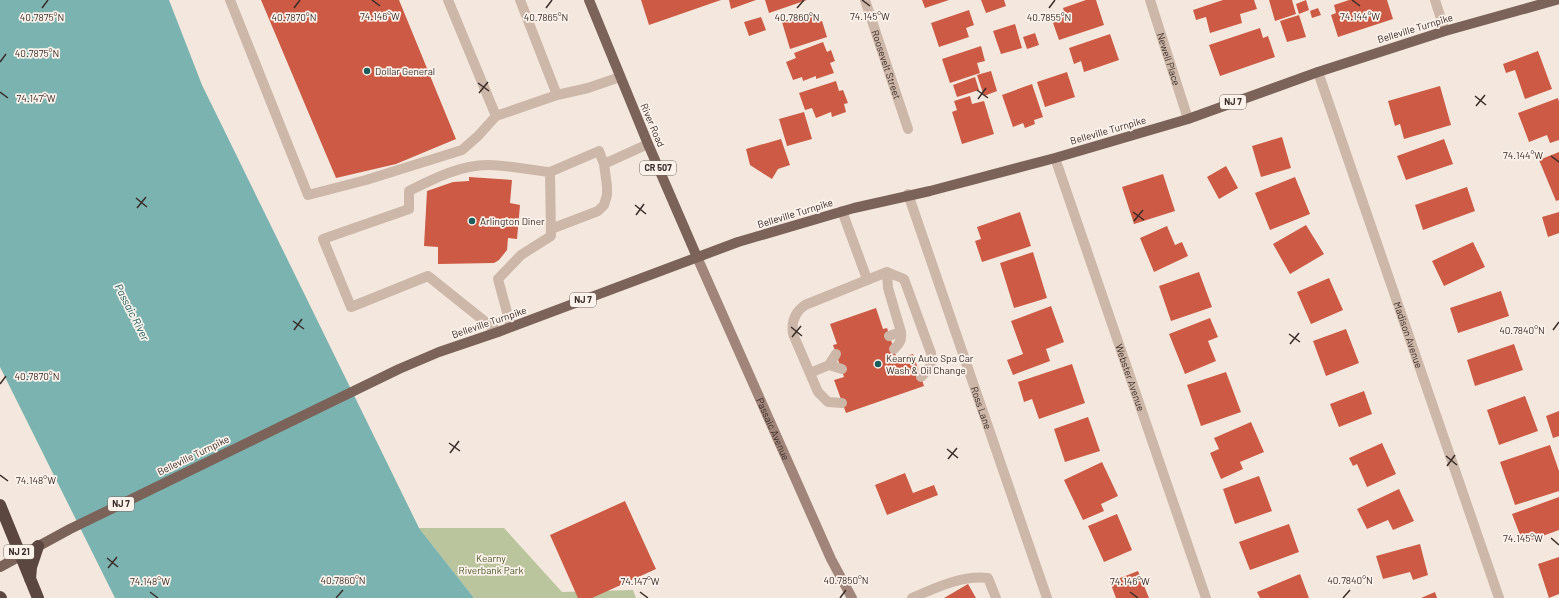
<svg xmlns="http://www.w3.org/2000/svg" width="1559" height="598" font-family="Barlow,sans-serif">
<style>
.green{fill:#bac49d}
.water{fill:#7bb3b1}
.building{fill:#cc5a44}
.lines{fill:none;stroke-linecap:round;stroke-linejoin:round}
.service{stroke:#cdb7a9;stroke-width:10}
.minor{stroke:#cdb7a9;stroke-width:10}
.secondary{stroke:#a1857a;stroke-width:10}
.primary{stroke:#7c635a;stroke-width:10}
.motorway{stroke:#5b4640;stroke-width:12}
.ticks{fill:none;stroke:#3a2d29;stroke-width:1.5}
.poi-dot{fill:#1c5e5d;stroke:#fbf2eb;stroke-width:1.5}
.labels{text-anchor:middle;stroke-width:3.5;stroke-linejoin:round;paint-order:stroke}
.shield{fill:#fbf2eb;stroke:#746863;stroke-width:1}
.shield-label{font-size:9px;font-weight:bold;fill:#3a2d29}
.street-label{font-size:10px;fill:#3a2d29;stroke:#fbf2eb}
.poi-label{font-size:10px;fill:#3a2d29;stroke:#fbf2eb;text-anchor:start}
.park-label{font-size:10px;fill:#4c592c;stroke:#fbf2eb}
.water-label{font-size:11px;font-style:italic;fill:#1c5e5d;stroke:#fbf2eb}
.ticks-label{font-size:10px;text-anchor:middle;fill:#3a2d29;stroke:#fbf2eb;stroke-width:3.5;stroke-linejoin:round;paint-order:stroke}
</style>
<rect width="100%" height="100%" fill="#f4e8de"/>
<!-- green -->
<path class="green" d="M419,528H504L562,592L633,590L636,598H474Z"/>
<!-- water -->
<path class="water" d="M0,0H169L202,85L419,528L474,598H115L0,367Z"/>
<!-- building -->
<path class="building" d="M261,0H399L456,139L396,164L336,178Z
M641,0H721L649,25Z
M729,0H756L731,9Z
M765,0H807L769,13Z
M922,0H949L925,8Z
M981,0H1004L1006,6L986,13Z
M1086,0H1096L1104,25L1059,40L1052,20L1065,15L1063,8Z
M1223,0H1254L1257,9L1240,14L1242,23L1210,33L1206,17L1196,20L1193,10Z
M1269,0H1292L1296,14L1275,21Z
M1306,0L1309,10L1299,14L1296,4Z
M1349,0H1387L1393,19L1338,37L1331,15L1336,13L1334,5Z
M1318,8L1321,15L1312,18L1310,11Z
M969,10L974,25L966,28L969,37L939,47L931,23Z
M814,12L817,22L822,21L827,37L790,49L782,22Z
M1299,15L1306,37L1287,42L1280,21Z
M761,17L766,30L749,36L744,22Z
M1015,24L1022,48L1001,54L993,31Z
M1260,28L1263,38L1268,36L1275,57L1220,76L1209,45Z
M1035,33L1039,45L1027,49L1023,37Z
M1110,34L1119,60L1084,72L1081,61L1074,64L1069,48Z
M823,42L827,52L831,50L835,61L830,63L834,73L816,79V76L803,81L802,77L793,80L786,62L796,58L794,53Z
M981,46L985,61L977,63L980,73L950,83L942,59Z
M1538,51L1552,89L1525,99L1515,70L1506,73L1503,64Z
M991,71L997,91L984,96L977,75Z
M1067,72L1075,97L1045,107L1037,82Z
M975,77L979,90L957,97L953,85Z
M836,81L839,91L843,90L848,103L844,104L846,112L832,117L831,112L816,118L812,108L805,110L799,93Z
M1032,84L1043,117L1034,120L1035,124L1025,128L1023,123L1013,127L1002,95Z
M1440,86L1451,125L1404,139L1400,124L1395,126L1388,101Z
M970,96L972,104L984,101L994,134L962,144L952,112L957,110L954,101Z
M1558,98L1559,102V140L1550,143L1547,135L1529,142L1518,113Z
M804,112L812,139L787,146L779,119Z
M1282,137L1291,168L1261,177L1252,146Z
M781,139L790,165L778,169L772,179L750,165L746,149Z
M1444,139L1453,164L1406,180L1397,156Z
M1559,152V200L1556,201L1539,160Z
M1226,166L1238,188L1219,199L1207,177Z
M1163,174L1175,211L1134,224L1122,187Z
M469,177L512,180L510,203L520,205L517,239L508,238L507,250L499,260L494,263L438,264V247L424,246L427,191L453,182L469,181Z
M1295,177L1310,214L1270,230L1255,193Z
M1467,187L1475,211L1423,230L1415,205Z
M1020,212L1031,246L982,262L975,241L981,239L977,227Z
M1559,212V233L1548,237L1542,217Z
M1306,225L1324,254L1290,274L1273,244Z
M1167,226L1175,245L1182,242L1188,256L1154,272L1140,238Z
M1473,242L1485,267L1444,286L1432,261Z
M1033,252L1047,298L1014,308L1000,263Z
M1199,272L1212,307L1171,321L1159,286Z
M1329,278L1343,310L1311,324L1297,292Z
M1501,291L1509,316L1458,333L1450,308Z
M1051,306L1064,342L1046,349L1050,361L1013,375L1007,360L1023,354L1011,321Z
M876,308L883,329L887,328L897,359L913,354L924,386L846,413L834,380L844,377L833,345L837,344L830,324Z
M1210,318L1218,337L1208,341L1216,361L1185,374L1169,334Z
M1346,329L1359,363L1326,376L1313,341Z
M1514,344L1523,370L1475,386L1467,360Z
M1072,364L1085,403L1039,419L1032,399L1024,402L1018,382Z
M1226,372L1241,412L1201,426L1187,385Z
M1364,391L1372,414L1339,427L1330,404Z
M1525,396L1538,431L1499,445L1487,410Z
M1559,411V436L1553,438L1546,416Z
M1088,417L1100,451L1065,462L1054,429Z
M1251,422L1264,452L1240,462L1243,469L1221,479L1210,453L1219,449L1214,438Z
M1382,443L1396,474L1367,487L1357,464L1353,466L1349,458Z
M1550,445L1559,471V491L1515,505L1500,462Z
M1102,462L1118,496L1101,504L1104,511L1083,520L1064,480Z
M905,473L913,493L934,485L938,495L887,515L875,485Z
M1259,476L1272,511L1235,524L1223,489Z
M1399,489L1414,521L1393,530L1388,520L1367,529L1357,509Z
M1559,497V530L1523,543L1512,514Z
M625,501L656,569L592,598H578L550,535Z
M1117,514L1132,550L1104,562L1088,526Z
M1289,524L1299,552L1250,570L1239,542Z
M1420,544L1428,575L1413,580L1410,572L1383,579L1376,556Z
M1559,557V594L1549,598L1538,564Z
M1138,571L1149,598H1116L1110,582Z
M1300,574L1309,598H1260L1257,592Z
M968,584L976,598H944Z
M1435,592L1437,598H1421Z"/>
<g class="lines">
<!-- service -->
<path class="service" d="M230,0L308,195L366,180L462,150L478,136L496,116L557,95L588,88L620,77
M448,0L496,116
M520,0L557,95
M604,164L648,144
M550,172L599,151L604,164L607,186V195L604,205L598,211L551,229
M842,211L867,279
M887,272L888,288L901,332C902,340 900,343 894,349
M498,332L428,276L351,307L323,239L409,209V191C433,179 460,165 488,165C508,165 529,170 550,172L551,236L521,255L498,279L511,327
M889,336L901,332
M829,365L842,369
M810,373L829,365L836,354
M842,403L828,402L818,392L793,334C791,321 795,312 805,305L887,272L904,279L931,353C932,366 930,368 921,377
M912,598C935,588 962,575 988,578L996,598"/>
<!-- minor -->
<g class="minor">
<path id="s1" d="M865,0L908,129"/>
<path id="s2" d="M1150,0L1188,119"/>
<path d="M1435,0L1445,31"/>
<path id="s3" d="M1318,72L1499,598"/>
<path id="s4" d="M1055,158L1206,598"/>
<path id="s5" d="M908,194L1047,598"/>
</g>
<!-- secondary -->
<path class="secondary" id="s6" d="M697,257L831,559L852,598"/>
<!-- primary -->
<path class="primary" d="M589,0L648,144L697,257
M0,567L70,529L399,369L439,352L498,332L738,242L854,208L930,191L1055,158L1188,119L1318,72L1445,31L1556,0"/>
<!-- motorway -->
<path class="motorway" d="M0,505L38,598
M30,579L31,567L38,546
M0,597L1,598"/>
</g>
<!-- ticks -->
<path class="ticks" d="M372,0L380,6M862,0L870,6M1352,0L1360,6M42,8L48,0M294,8L300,0M546,8L552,0M797,8L804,0M1049,8L1055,0M0,62L6,54M478,83L489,91M977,90L988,98M0,92L8,98M479,93L488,82M1475,96L1486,105M978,99L986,88M1476,106L1485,95M1551,156L1559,162M136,198L147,207M635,205L646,214M137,208L146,197M1133,212L1144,220M636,215L644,204M1134,221L1143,210M293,321L304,329M791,327L802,336M294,330L302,319M1553,330L1559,322M1289,334L1300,342M792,337L801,326M1290,344L1299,333M0,384L6,376M449,443L460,451M947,449L958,458M450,453L459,441M1446,456L1457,465M948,459L957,448M1447,466L1455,455M0,475L8,481M1551,538L1559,545M107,558L118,567M108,568L117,557M150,592L158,598M640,592L648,598M1130,592L1138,598M336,598L343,590M840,598L846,590M1343,598L1350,590"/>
<!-- markers -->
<g class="poi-dot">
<circle cx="367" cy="71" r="4"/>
<circle cx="472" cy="221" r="4"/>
<circle cx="878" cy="364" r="4"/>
</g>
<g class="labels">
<!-- shield labels -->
<g class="shield">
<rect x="1220" y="95" width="26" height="14" rx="3"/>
<rect x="640" y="161" width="36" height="14" rx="3"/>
<rect x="570" y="293" width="26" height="14" rx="3"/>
<rect x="108" y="497" width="26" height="14" rx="3"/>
<rect x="4" y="545" width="30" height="14" rx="3"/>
</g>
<g class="shield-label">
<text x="1233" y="105">NJ 7</text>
<text x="658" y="171">CR 507</text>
<text x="583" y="303">NJ 7</text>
<text x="121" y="507">NJ 7</text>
<text x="19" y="555">NJ 21</text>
</g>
<!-- street labels -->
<g class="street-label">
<text transform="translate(1415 28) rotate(-17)" y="4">Belleville Turnpike</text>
<text dy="4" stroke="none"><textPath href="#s2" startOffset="62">Newell Place</textPath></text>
<text dy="4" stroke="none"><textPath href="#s1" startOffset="68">Roosevelt Street</textPath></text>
<text transform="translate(653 125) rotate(67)" y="4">River Road</text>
<text transform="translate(1108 130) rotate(-16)" y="4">Belleville Turnpike</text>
<text transform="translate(795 213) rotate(-17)" y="4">Belleville Turnpike</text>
<text transform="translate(489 322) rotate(-19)" y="4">Belleville Turnpike</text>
<text dy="4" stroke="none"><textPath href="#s3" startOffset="278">Madison Avenue</textPath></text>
<text dy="4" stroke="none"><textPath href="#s4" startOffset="232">Webster Avenue</textPath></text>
<text dy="4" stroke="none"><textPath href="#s5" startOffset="226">Ross Lane</textPath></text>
<text dy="4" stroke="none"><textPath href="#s6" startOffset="188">Passaic Avenue</textPath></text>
<text transform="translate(193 455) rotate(-26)" y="4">Belleville Turnpike</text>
</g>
<!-- poi labels -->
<g class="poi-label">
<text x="375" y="75">Dollar General</text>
<text x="480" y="225">Arlington Diner</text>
<text x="886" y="362">Kearny Auto Spa Car<tspan x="886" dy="12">Wash &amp; Oil Change</tspan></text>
</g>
<!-- park labels -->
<g class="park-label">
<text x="491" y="562">Kearny<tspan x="491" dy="12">Riverbank Park</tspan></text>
</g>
<!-- water labels -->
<g class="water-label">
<text transform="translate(132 312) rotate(63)" y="4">Passaic River</text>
</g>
</g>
<g class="ticks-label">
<text x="380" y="20">74.146°W</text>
<text x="870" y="20">74.145°W</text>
<text x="1360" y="20">74.144°W</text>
<text x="42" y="21">40.7875°N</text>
<text x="294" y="21">40.7870°N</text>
<text x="546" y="21">40.7865°N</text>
<text x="797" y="21">40.7860°N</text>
<text x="1049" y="21">40.7855°N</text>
<text x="37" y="57">40.7875°N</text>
<text x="36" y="102">74.147°W</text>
<text x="1523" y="159">74.144°W</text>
<text x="1522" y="334">40.7840°N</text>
<text x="37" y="380">40.7870°N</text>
<text x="36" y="484">74.148°W</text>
<text x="1523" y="542">74.145°W</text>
<text x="343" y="584">40.7860°N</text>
<text x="846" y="584">40.7850°N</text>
<text x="1350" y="584">40.7840°N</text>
<text x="150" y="585">74.148°W</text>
<text x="640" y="585">74.147°W</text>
<text x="1130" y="585">74.146°W</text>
</g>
</svg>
